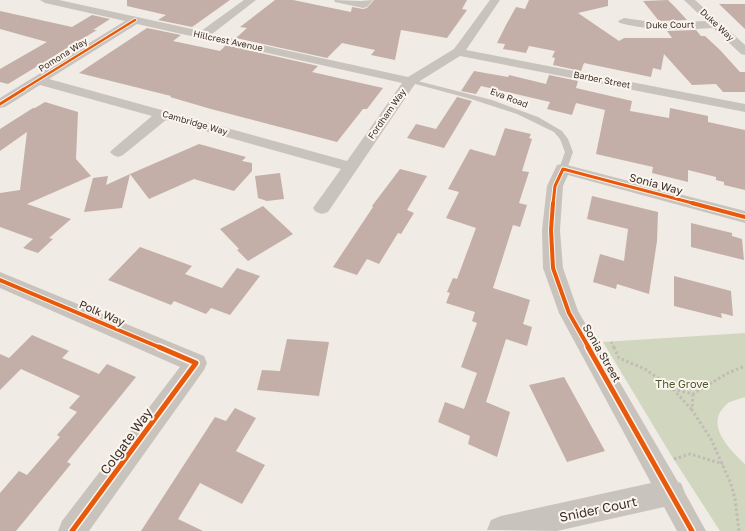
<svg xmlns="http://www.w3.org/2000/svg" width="745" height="531" font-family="'Golos Text',sans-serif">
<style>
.green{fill:#d1d6bf}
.building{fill:#c3afa7}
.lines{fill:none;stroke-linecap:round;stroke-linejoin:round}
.path-far1{stroke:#c2bbb6;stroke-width:2.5;stroke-dasharray:2 2;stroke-linecap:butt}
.path{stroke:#c2bbb6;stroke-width:3;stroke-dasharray:2.5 2.5;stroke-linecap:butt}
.lane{fill:#c9c3be;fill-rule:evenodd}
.street{fill:#c9c3be;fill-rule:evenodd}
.cycleway-far3-casing{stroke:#fbf5ee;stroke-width:4}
.cycleway-far2-casing{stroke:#fbf5ee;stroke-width:5}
.cycleway-far1-casing{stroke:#fbf5ee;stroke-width:6}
.cycleway-casing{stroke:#fbf5ee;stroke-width:8}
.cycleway-far3{stroke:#e8590c;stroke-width:2.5}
.cycleway-far2{stroke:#e8590c;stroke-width:3}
.cycleway-far1{stroke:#e8590c;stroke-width:4}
.cycleway{stroke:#e8590c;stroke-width:5}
.labels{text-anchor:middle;stroke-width:4;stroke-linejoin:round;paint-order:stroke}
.far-street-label{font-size:9px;fill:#3b302b;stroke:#fbf5ee}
.street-label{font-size:11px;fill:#3b302b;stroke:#fbf5ee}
.park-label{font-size:11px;fill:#4a5a2e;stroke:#fbf5ee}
.near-street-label{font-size:13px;fill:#3b302b;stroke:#fbf5ee}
</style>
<rect width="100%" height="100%" fill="#f0ebe5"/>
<!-- green -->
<path class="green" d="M745,333V397C740,399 734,400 730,402C727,403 725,406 723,408C706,427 732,452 745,464V531H720L671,455L603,342Z"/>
<!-- building -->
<path class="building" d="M127,0H230L192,27L158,20L166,15L127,6Z
M275,0H293L351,12L352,7L363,9L367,8L374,0H467L462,9L467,10L447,38L401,30L395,60L371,55L375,50L342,43L327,58L236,38L247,28L240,27Z
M529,0H608V6L578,13L619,41L624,38H672L667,31L696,30L701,36H705L720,50L740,72H745V92H723L716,84L692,85L664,54L661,70L653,68L651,77L584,63L581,71L553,65L555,58L552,57L555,51L529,46L526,53L503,49L505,44L497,43L506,25L516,7L525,9Z
M668,0L675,7L687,20L659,21L643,1Z
M719,4H745V29Z
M0,11L72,27L92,15L110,19L93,30H97L8,84L0,82V69L47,42L0,29Z
M147,28L181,35L173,41L220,51L226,45L318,66L312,72L383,88L367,109H363L337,142L211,109L170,97L171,96L79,73Z
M474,71L508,77L509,75L546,84L549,75L578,81L576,88L632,101L630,111L669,118L670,108L708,116V122L745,130V190L724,185V182L716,180V177L688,170V182L652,173L653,167L596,154L605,110L576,103L572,115L547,109L550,102L481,86L476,94L461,91Z
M457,97L472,101L444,148L407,138L416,124L436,129Z
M45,102L78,112L76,159L91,176L27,204L71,219L49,238L53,239L38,253L23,248L33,239L0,227V193L20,190L27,132L0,151V129L33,108H35Z
M505,128L531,134L529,138L532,139L522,171L529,172L519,203L527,205L520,227L513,225L493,288L530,300L523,324L532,327L527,346L506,339L486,402L510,412L497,457L468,444L470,436L438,422L445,402L464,409L477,373L461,367L477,323L472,321L475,312L446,303L450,293L447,292L453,278L457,279L476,228L446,218L459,192L448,189L470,149L495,156Z
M199,144L246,157L242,161L252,163V171L234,191L194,179L149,199L130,174Z
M400,169L427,176L407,210L414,213L401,234L398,233L379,264L367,259L357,275L333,267L373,207L372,206Z
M280,173L284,199L267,201L258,198L255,176Z
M130,174L122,208L84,212L93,178L108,176L106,185Z
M592,196L658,212L657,241L649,294L617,284L616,289L593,282L600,254L624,261L628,229L587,219Z
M263,206L293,234L248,261L237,250L239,249L220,229Z
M691,223L732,233V236L742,239L744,260L691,247Z
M140,247L192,266L185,274L222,288L237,268L260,276L230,315L211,308L206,314L174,301L171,305L108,280Z
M674,276L731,291L733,316L721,313L722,318L674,306Z
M32,335L69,351L62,358L99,374L107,364L136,377L67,462L71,464L16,531H0V493L19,471L27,475L60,437L57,435L77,412L69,408L80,396L21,369L0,390V354L9,358Z
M287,339L329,342L319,396L257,390L262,370L280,371Z
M564,377L605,451L567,462L529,385Z
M235,408L256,418L236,451L265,465L242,504L200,483L178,519L203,531H141L215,417L226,421Z"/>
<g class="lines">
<!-- path-far1 -->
<path class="path-far1" d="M611,342L614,348"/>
<!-- path -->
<path class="path" d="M614,347L619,358L645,369L673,389L692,410
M673,389L693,394L728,373L745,366
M693,394L692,410L711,439L731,484L735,499L739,531
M674,459L690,454L723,464"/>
<!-- lane -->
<path class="lane" d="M410,79L492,100L538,117L562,131L568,139L573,152L567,169L563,172L559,169L565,152L560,139L554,132L517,114L471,99L408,82L407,81Z"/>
<!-- street -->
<path class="street" d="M40,0H59L201,31L244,0H256L212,34L408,77L454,49L490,0H500L466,50L745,104V112L460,56L415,84L328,212L322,214L316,212L313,208L341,169L166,120L123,155L118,157L113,155L110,152L113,149L152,116L40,85L5,107L0,108V98L125,21L45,3ZM137,24L402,83L347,161L49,79Z
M334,0L361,1L373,0L367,7L363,8L335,2Z
M684,0H695L745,45V55L741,54L713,28C681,30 651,31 620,23L618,21L624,18L659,23L706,21Z
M563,164L745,211V223L568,175L563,186L560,230L563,268L578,311L678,482L681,483L685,493L706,531H677L664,507L557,531L487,530L491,520L501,516L651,483L559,313L543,268L542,230L547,186L557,165Z
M0,272L204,356L207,363L204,370L89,531H58L62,521L180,367L0,288Z"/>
<!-- cycleway-far3 casing -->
<g class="cycleway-far3-casing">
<path id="cycleway-far3" d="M22,90L135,20"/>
</g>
<!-- cycleway-far2 casing -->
<g class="cycleway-far2-casing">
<path id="cycleway-far2" d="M0,104L24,89
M553,204L555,186L563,169L696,204"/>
</g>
<!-- cycleway-far1 casing -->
<g class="cycleway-far1-casing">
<path id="cycleway-far1" d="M553,203L551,230L553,268L569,313L589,348
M692,203L745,217
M0,280L161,348"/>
</g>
<!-- cycleway casing -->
<g class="cycleway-casing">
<path id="cycleway" d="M588,347L692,531
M72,531L196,363L159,347"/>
</g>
<!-- cycleway-far3 -->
<use href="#cycleway-far3" class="cycleway-far3"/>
<!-- cycleway-far2 -->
<use href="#cycleway-far2" class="cycleway-far2"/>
<!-- cycleway-far1 -->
<use href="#cycleway-far1" class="cycleway-far1"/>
<!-- cycleway -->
<use href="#cycleway" class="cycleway"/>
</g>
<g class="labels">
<!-- far-street labels -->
<g class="far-street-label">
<text transform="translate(670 25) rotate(-1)" y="3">Duke Court</text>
<text transform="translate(717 25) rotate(43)" y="3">Duke Way</text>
<text transform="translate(228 41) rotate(12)" y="3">Hillcrest Avenue</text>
<text transform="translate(63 55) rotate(-32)" y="3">Pomona Way</text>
<text transform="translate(602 80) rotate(11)" y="3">Barber Street</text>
<text transform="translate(509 98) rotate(21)" y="3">Eva Road</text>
<text transform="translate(387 114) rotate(-55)" y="3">Fordham Way</text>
<text transform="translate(195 123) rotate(16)" y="3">Cambridge Way</text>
</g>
<!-- street labels -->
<g class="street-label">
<text transform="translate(656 184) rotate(15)" y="4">Sonia Way</text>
<text transform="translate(102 313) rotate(23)" y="4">Polk Way</text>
<text transform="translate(602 353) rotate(60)" y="4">Sonia Street</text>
</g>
<!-- park labels -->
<g class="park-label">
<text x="682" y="388">The Grove</text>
</g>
<!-- near-street labels -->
<g class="near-street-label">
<text transform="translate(126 441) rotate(-54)" y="5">Colgate Way</text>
<text transform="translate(598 509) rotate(-12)" y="5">Snider Court</text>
</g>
</g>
</svg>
